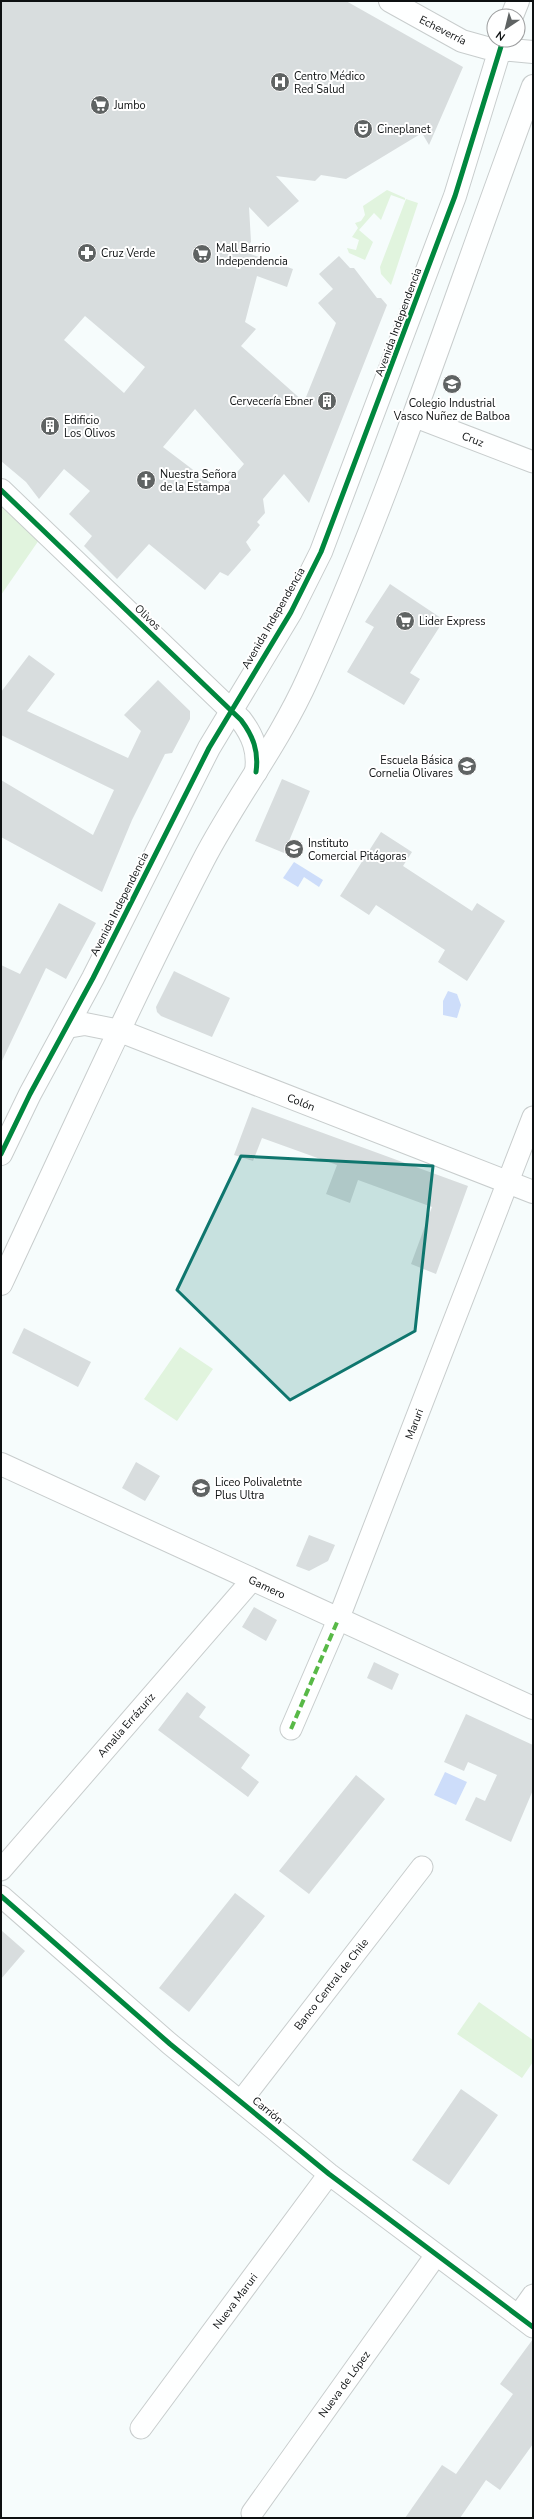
<svg xmlns="http://www.w3.org/2000/svg" width="534" height="2519" font-family="'Nunito Sans',sans-serif">
<style>
.green{fill:#e1f4de}
.water{fill:#cdddfa}
.building{fill:#d8ddde;fill-rule:evenodd}
.lines{fill:none;stroke-linecap:round;stroke-linejoin:round}
.street-casing{stroke:#c8cdcd;stroke-width:23}
.secondary-casing{stroke:#c8cdcd;stroke-width:24}
.primary-casing{stroke:#c8cdcd;stroke-width:24}
.street{stroke:#feffff;stroke-width:21}
.secondary{stroke:#feffff;stroke-width:22}
.primary{stroke:#feffff;stroke-width:22}
.quiet{stroke:#58b947;stroke-width:4;stroke-dasharray:8 4;stroke-linecap:butt}
.cycleway-casing{stroke:#fff;stroke-width:8}
.cycleway{stroke:#00873e;stroke-width:5}
.marked{fill:#0f766e;fill-opacity:0.2;stroke:#0f766e;stroke-width:3;stroke-linejoin:round}
.labels{text-anchor:middle;stroke-width:4;stroke-linejoin:round;paint-order:stroke}
.street-label{font-size:11px;fill:#0d1011;stroke:#fff}
.poi-label{font-size:11px;fill:#0d1011;stroke:#fff;text-anchor:start}
</style>
<rect width="100%" height="100%" fill="#f6fcfc"/>
<!-- green -->
<path class="green" d="M387,190L405,198V200L391,195L381,220L374,213L359,230L373,242L365,260L349,253L347,248L356,250L359,240L352,237L358,228L355,223L361,221L365,215L363,206Z
M406,199L418,203L391,285L381,274L380,267Z
M3,506L39,540L1,595V508Z
M180,1347L213,1369L177,1421L144,1399Z
M479,2002L533,2040V2062L522,2078L457,2034Z"/>
<!-- water -->
<path class="water" d="M294,862L323,880L319,887L304,877L298,887L283,878Z
M448,991L457,994L461,1005L457,1018L443,1015V1001Z
M445,1772L467,1782L456,1805L434,1795Z"/>
<!-- building -->
<path class="building" d="M1,1H346L463,67L429,145L422,133L346,179L321,175L315,181L276,176L299,201L268,227L249,207L251,242L242,251L293,269L287,287L257,276L245,322L256,329L241,346L304,402L336,323L318,303L333,289L319,274L339,256L350,268H354L377,298H381L387,305L309,503L284,474L263,499L265,513L257,522L260,525L246,542L251,550L228,576L220,572L205,590L149,544L117,579L84,546L92,536L69,514L90,491L64,469L39,499L26,482L1,461ZM85,316L145,367L124,393L64,340ZM195,409L244,464L221,491L163,447Z
M390,584L444,620L410,673L420,679L404,705L347,672L374,627L365,622Z
M29,655L55,674L27,711L128,758L141,731L124,715L158,680L190,711V719L172,753L165,754L132,820L102,892L1,837V780L93,835L114,790L1,735V692Z
M282,779L310,791L284,853L255,841Z
M381,832L412,852L403,866L472,911L477,903L505,921L467,981L438,962L445,950L376,905L369,915L340,896Z
M59,903L96,923L66,979L46,968L1,1063V965L20,974Z
M174,971L230,998L212,1037L161,1016L157,1012L156,1007Z
M252,1107L468,1186L436,1274L411,1264L432,1207L358,1180L350,1203L326,1194L337,1165L262,1138L253,1161L234,1155Z
M24,1328L91,1362L78,1387L12,1353Z
M136,1462L160,1476L145,1501L122,1488Z
M309,1535L335,1545L328,1561L309,1571L296,1566Z
M254,1607L277,1620L266,1641L242,1627Z
M374,1662L399,1674L392,1690L367,1678Z
M187,1692L206,1707L199,1717L250,1755L241,1768L259,1782L248,1797L158,1730Z
M466,1714L533,1745V1790L511,1842L465,1820L476,1797L485,1801L497,1775L468,1762L464,1771L444,1762Z
M356,1775L385,1799L309,1894L279,1871Z
M235,1893L265,1916L189,2012L159,1988Z
M1,1930L25,1951L1,1979Z
M461,2089L498,2115L449,2185L412,2160Z
M533,2339V2444L500,2490L486,2480L460,2518H405L442,2465L456,2474L513,2394L500,2384Z"/>
<g class="lines">
<!-- street casing -->
<g class="street-casing">
<path id="street" d="M413,416L533,462
M291,1729L338,1620L533,1117
M1,1870L252,1580
M1,1896L170,2044L329,2174L533,2327
M241,2101L422,1867
M518,2316L533,2295
M141,2428L329,2174
M252,2513L436,2255"/>
</g>
<!-- secondary casing -->
<g class="secondary-casing">
<path id="secondary" d="M512,16L518,1
M1,490L241,720C253,736 259,751 256,772
M67,1027L85,1024L120,1031L533,1192
M1,1464L533,1708"/>
</g>
<!-- primary casing -->
<g class="primary-casing">
<path id="primary" d="M390,1L462,41L487,48L533,52
M1,1154L30,1094L93,978L209,748L291,612L321,552L455,196L500,49
M1,1284C67,1143 131,1000 203,861C235,799 279,743 308,678C395,486 459,283 533,86"/>
</g>
<!-- street -->
<use href="#street" class="street"/>
<!-- secondary -->
<use href="#secondary" class="secondary"/>
<!-- primary -->
<use href="#primary" class="primary"/>
<!-- quiet -->
<path class="quiet" d="M291,1729L338,1620"/>
<!-- cycleway casing -->
<g class="cycleway-casing">
<path id="cycleway" d="M1,490L241,720C253,736 259,751 256,772
M1,1154L30,1094L93,978L209,748L291,612L321,552L455,196L503,40
M1,1896L170,2044L329,2174L533,2327"/>
</g>
<!-- cycleway -->
<use href="#cycleway" class="cycleway"/>
</g>
<!-- marked area -->
<path class="marked" d="M241,1156L433,1166L415,1331L290,1400L177,1290Z"/>
<!-- icons -->
<defs>
<g id="hospital-disc" transform="scale(1)"><circle r="9.5" fill="#5f6363" stroke="#fff"/><path d="M-5-5h3v3.5h4V-5h3V5h-3V1.5h-4V5h-3Z" fill="#fff"/></g>
<g id="supermarket-disc" transform="scale(1)"><circle r="9.5" fill="#5f6363" stroke="#fff"/><path d="M-6-5.5h2.5l.6 2H6L4.5 2H-2.5L-4.4-4H-6ZM-1.5 3.2a1.3 1.3 0 1 0 .1 0ZM3 3.2a1.3 1.3 0 1 0 .1 0Z" fill="#fff"/></g>
<g id="theatre-disc" transform="scale(1)"><circle r="9.5" fill="#5f6363" stroke="#fff"/><path d="M-5-5.5Q0-4 5-5.5V0Q5 5 0 6Q-5 5-5 0ZM-3.3-2.5H-1v1.5H-3.3ZM1-2.5H3.3v1.5H1ZM-2.8 1Q0 5.5 2.8 1Z" fill="#fff"/></g>
<g id="pharmacy-disc" transform="scale(1)"><circle r="9.5" fill="#5f6363" stroke="#fff"/><path d="M-2-6h4v4h4v4h-4v4h-4v-4h-4v-4h4Z" fill="#fff"/></g>
<g id="school-disc" transform="scale(1)"><circle r="9.5" fill="#5f6363" stroke="#fff"/><path d="M0-5L7-2L0 1L-7-2ZM-4 1L0 2.5L4 1V4Q0 6-4 4Z" fill="#fff"/></g>
<g id="building-disc" transform="scale(1)"><circle r="9.5" fill="#5f6363" stroke="#fff"/><path d="M-4-6H4V6H1V3H-1V6H-4ZM-2.5-4.3h1.7v1.8h-1.7ZM.8-4.3h1.7v1.8H.8ZM-2.5-1h1.7V.8h-1.7ZM.8-1h1.7V.8H.8Z" fill="#fff"/></g>
<g id="church-disc" transform="scale(1)"><circle r="9.5" fill="#5f6363" stroke="#fff"/><path d="M-1.2-6h2.4v3.5h3.3v2.4h-3.3V6h-2.4V-.1h-3.3v-2.4h3.3Z" fill="#fff"/></g>
</defs>
<g fill-rule="evenodd">
<use href="#hospital-disc" x="280" y="82"/>
<use href="#supermarket-disc" x="100" y="105"/>
<use href="#theatre-disc" x="363" y="129"/>
<use href="#pharmacy-disc" x="87" y="253"/>
<use href="#supermarket-disc" x="202" y="254"/>
<use href="#school-disc" x="452" y="384"/>
<use href="#building-disc" x="327" y="401"/>
<use href="#building-disc" x="50" y="426"/>
<use href="#church-disc" x="146" y="480"/>
<use href="#supermarket-disc" x="405" y="621"/>
<use href="#school-disc" x="467" y="766"/>
<use href="#school-disc" x="294" y="849"/>
<use href="#school-disc" x="201" y="1488"/>
</g>
<g class="labels">
<!-- street labels -->
<g class="street-label">
<text transform="translate(443 30) rotate(27)" y="4">Echeverría</text>
<text transform="translate(398 322) rotate(-70)" y="4">Avenida Independencia</text>
<text transform="translate(473 439) rotate(21)" y="4">Cruz</text>
<text transform="translate(148 617) rotate(44)" y="4">Olivos</text>
<text transform="translate(273 618) rotate(-60)" y="4">Avenida Independencia</text>
<text transform="translate(119 904) rotate(-63)" y="4">Avenida Independencia</text>
<text transform="translate(301 1102) rotate(21)" y="4">Colón</text>
<text transform="translate(414 1424) rotate(-69)" y="4">Maruri</text>
<text transform="translate(267 1587) rotate(25)" y="4">Gamero</text>
<text transform="translate(126 1725) rotate(-49)" y="4">Amalia Errázuriz</text>
<text transform="translate(331 1984) rotate(-52)" y="4">Banco Central de Chile</text>
<text transform="translate(268 2110) rotate(39)" y="4">Carrión</text>
<text transform="translate(235 2301) rotate(-53)" y="4">Nueva Maruri</text>
<text transform="translate(344 2384) rotate(-54)" y="4">Nueva de López</text>
</g>
<!-- poi labels -->
<g class="poi-label">
<text x="294" y="80">Centro Médico<tspan x="294" dy="13">Red Salud</tspan></text>
<text x="114" y="109">Jumbo</text>
<text x="377" y="133">Cineplanet</text>
<text x="216" y="252">Mall Barrio<tspan x="216" dy="13">Independencia</tspan></text>
<text x="101" y="257">Cruz Verde</text>
<text x="313" y="405" text-anchor="end">Cervecería Ebner</text>
<text x="452" y="407" text-anchor="middle">Colegio Industrial<tspan x="452" dy="13">Vasco Nuñez de Balboa</tspan></text>
<text x="64" y="424">Edificio<tspan x="64" dy="13">Los Olivos</tspan></text>
<text x="160" y="478">Nuestra Señora<tspan x="160" dy="13">de la Estampa</tspan></text>
<text x="419" y="625">Lider Express</text>
<text x="453" y="764" text-anchor="end">Escuela Básica<tspan x="453" dy="13">Cornelia Olivares</tspan></text>
<text x="308" y="847">Instituto<tspan x="308" dy="13">Comercial Pitágoras</tspan></text>
<text x="215" y="1486">Liceo Polivaletnte<tspan x="215" dy="13">Plus Ultra</tspan></text>
</g>
</g>
<!-- border -->
<rect width="534" height="2519" fill="none" stroke="#0d1011" stroke-width="4"/>
<!-- north arrow -->
<g transform="translate(506 28) rotate(215)"><circle r="19" fill="#ffffff" stroke="#9e9fa0"/>
<path d="M0-3L7 15L0 10L-7 15Z" fill="#5f6363"/>
<text y="-6" font-size="11" font-weight="bold" text-anchor="middle" fill="#0d1011">N</text>
</g>
</svg>
